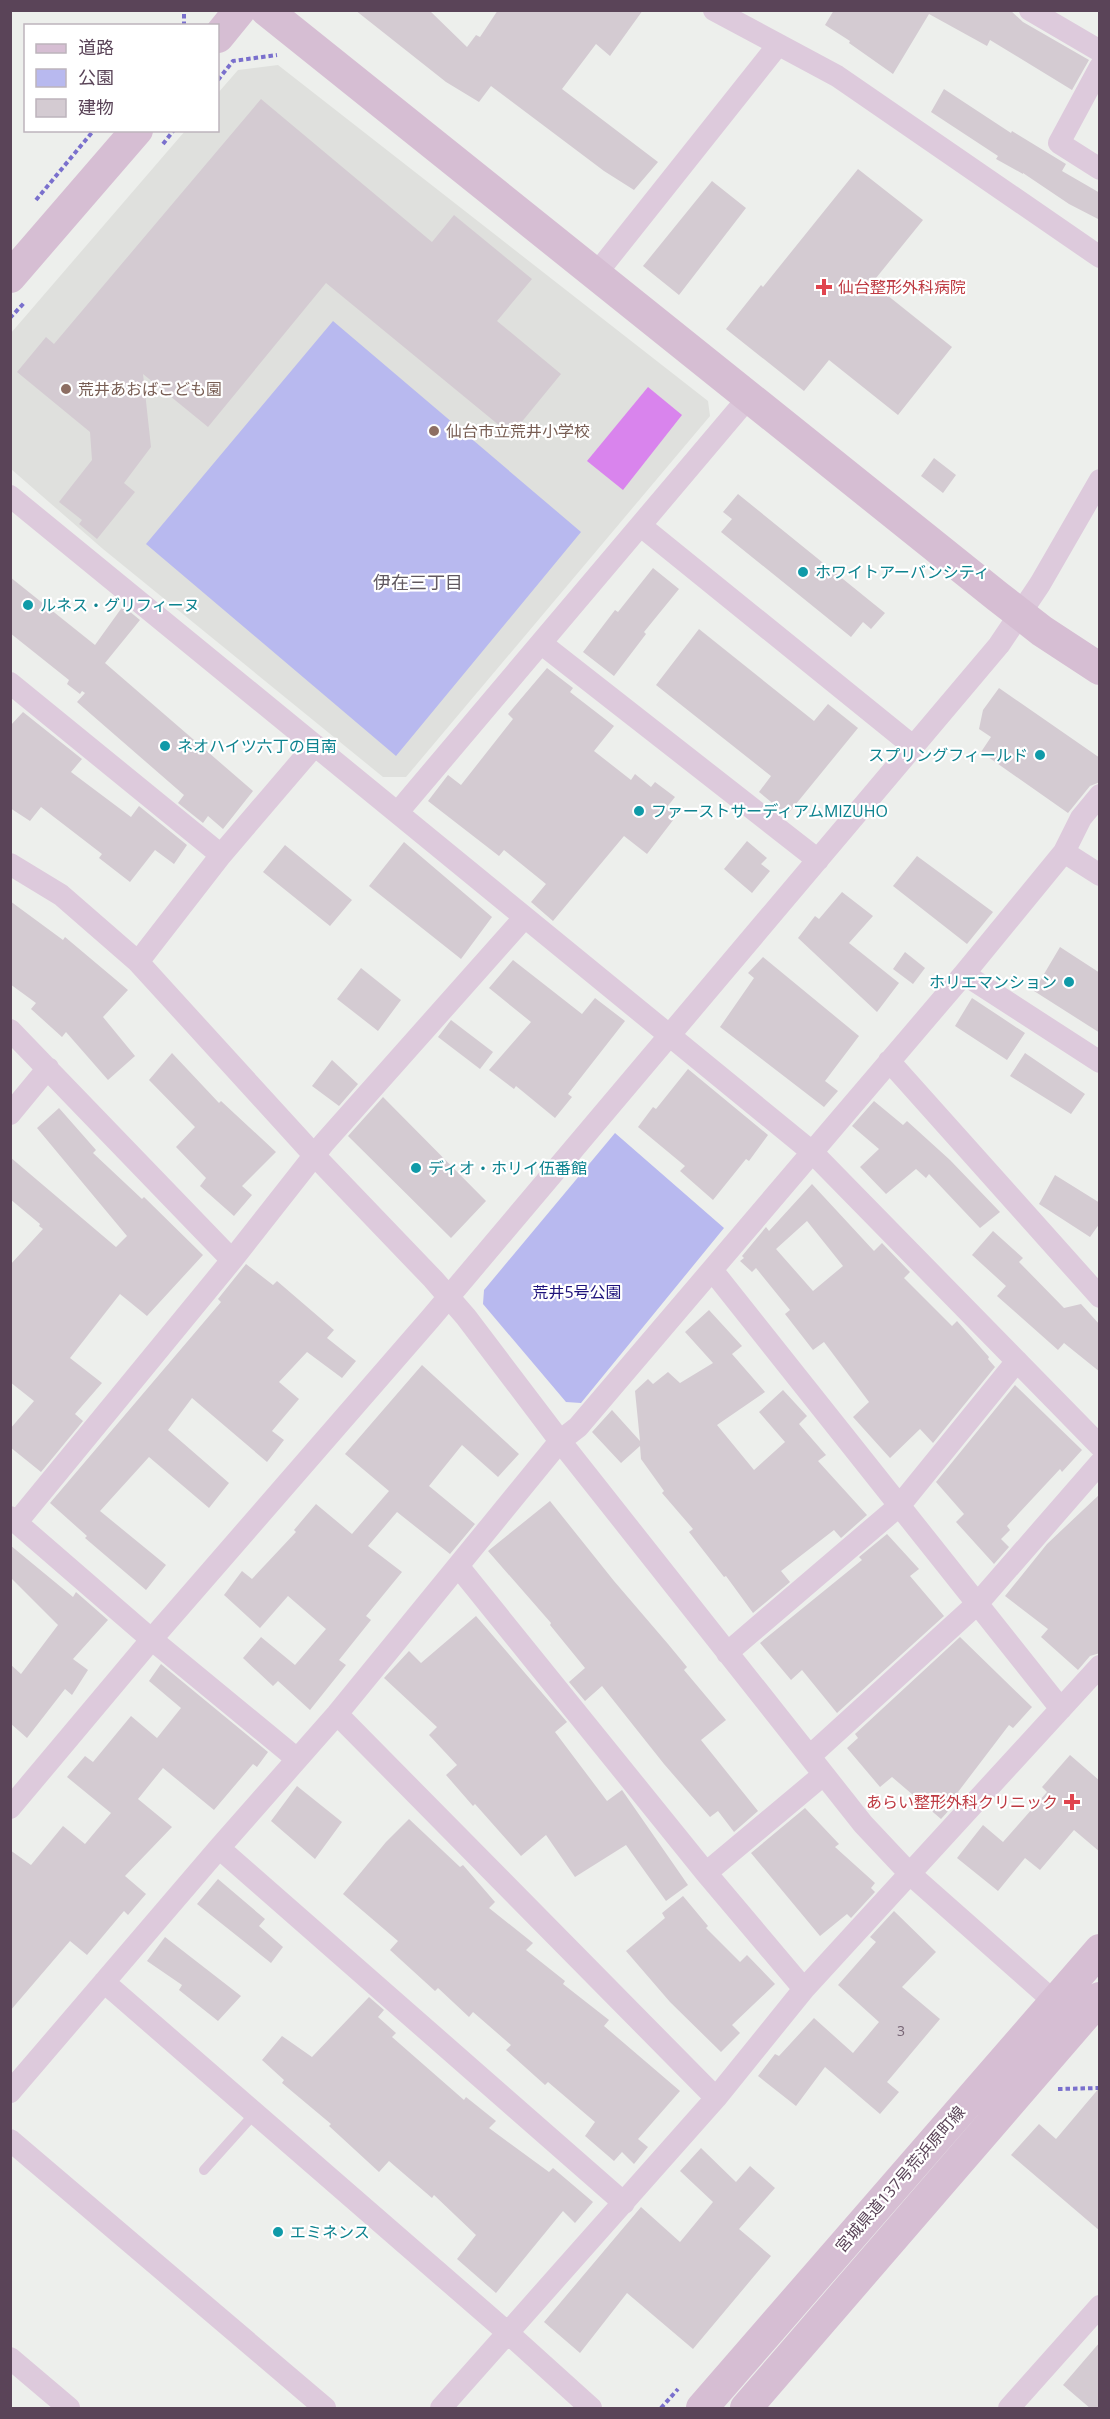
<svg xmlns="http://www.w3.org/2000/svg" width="1110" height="2419" font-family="'Open Sans','Noto Sans JP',sans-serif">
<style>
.education{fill:#dfe0dd}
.green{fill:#b8b9ef}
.water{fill:#d984ed}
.building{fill:#d4cbd2;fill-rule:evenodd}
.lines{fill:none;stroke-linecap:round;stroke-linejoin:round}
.path{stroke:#7a70cd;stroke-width:4;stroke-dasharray:4.5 3;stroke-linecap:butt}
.lane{stroke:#ddcadc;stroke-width:10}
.street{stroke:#ddcadc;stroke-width:22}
.secondary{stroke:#d6bed3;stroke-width:32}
.health-dot{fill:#e0444e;stroke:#fff;stroke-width:2}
.education-dot{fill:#8d6e63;stroke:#fff;stroke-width:2}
.culture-dot{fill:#0f9aa8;stroke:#fff;stroke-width:2}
.labels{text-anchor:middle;stroke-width:4.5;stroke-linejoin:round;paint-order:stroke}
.number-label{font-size:14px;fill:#786676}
.health-label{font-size:16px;fill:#be3a42;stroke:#fff;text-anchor:start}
.education-label{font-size:16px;fill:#785e54;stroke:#fff;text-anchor:start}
.culture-label{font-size:16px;fill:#0d838f;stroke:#fff;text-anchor:start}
.park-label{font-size:16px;fill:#1f147c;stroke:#fff}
.street-label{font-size:16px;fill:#5a4458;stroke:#fff}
.neighbourhood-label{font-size:18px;fill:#615960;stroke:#fff}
</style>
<rect width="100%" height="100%" fill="#edefec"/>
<!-- education -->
<path class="education" d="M278,65L708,401L710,416L406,777H383L103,549L11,469V333L185,131L218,130V93L238,70Z"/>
<!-- green -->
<path class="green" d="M333,321L581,532L396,756L146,544Z
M615,1133L724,1228L581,1403L566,1402L483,1304L484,1290Z"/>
<!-- water -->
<path class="water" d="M648,387L682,415L623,490L587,461Z"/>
<!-- building -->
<path class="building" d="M355,10H429L467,47L476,35L480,37L498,10H643L610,56L596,44L562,89L658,162L634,190L604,171L491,86L479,102L446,82Z
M834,10H1010L1023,22L1089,60L1072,90L990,40L987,46L929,14L893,74L849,43L850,41L825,25Z
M944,89L1011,133L1012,131L1066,164L1062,171L1100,193V220L1069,204L1023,173V174L996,159L998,156L931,112Z
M261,99L432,242L454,215L532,279L497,321L561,374L511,435L326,283L208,427L143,374L151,447L124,483L135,492L97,539L79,524L82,520L59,502L92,460L90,432L17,372L46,337L54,344Z
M858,169L923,220L872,283L952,347L898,415L829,360L804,391L726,329L761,285L763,287Z
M712,181L746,208L679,295L643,266Z
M934,458L956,475L943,493L921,476Z
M738,494L885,613L871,629L863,622L851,637L721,532L732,519L723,512Z
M653,568L679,589L644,632L646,634L614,676L583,652L615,610L618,612Z
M10,577L95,645L123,606L140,620L105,663L253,791L223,829L208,816L203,823L178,803L184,795L77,702L85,693L82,691L80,694L67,684L69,680L10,633Z
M699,629L814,721L828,704L858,728L787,815L759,792L771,776L656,685Z
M547,668L573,688L570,692L614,726L594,751L631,780L635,774L651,787L655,782L675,797L667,807L677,815L647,854L624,836L553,921L531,902L546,884L504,850L499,856L428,801L448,775L461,785L513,719L508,714Z
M999,688L1100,758V782L1090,786L1068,813L981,752L991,737L979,729L983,710Z
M23,712L82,759L71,772L131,817L139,806L187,845L174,864L155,850L130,882L99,858L102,854L41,807L30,821L10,808V726Z
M747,841L767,858L761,864L770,871L752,893L724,869Z
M404,842L492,917L461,959L369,886Z
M285,845L352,900L330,926L263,872Z
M917,856L993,912L967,944L893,886Z
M842,892L873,916L849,943L899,983L877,1012L798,938L815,916L819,919Z
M10,901L63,940L65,937L128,990L103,1017L135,1056L108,1080L66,1032L62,1037L31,1009L36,1003L10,984Z
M1060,947L1100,973V1033L1034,991Z
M905,952L925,968L913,984L893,969Z
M763,957L859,1036L825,1081L838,1091L824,1107L720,1027L754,978L748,973Z
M513,960L582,1014L595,998L625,1021L568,1094L572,1097L555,1118L516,1086L514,1089L489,1070L531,1022L489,988Z
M361,968L401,1000L378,1031L337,999Z
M972,998L1025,1033L1007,1060L955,1026Z
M451,1020L493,1052L480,1069L438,1037Z
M172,1053L219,1103L221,1101L276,1152L242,1186L252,1195L234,1216L200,1186L206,1178L176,1147L195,1127L149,1080Z
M1025,1053L1085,1094L1071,1114L1010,1076Z
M332,1060L358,1084L339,1106L312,1086Z
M688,1069L768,1135L749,1161L746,1159L713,1200L680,1171L685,1166L638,1127L653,1107L656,1109Z
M383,1097L486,1201L451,1238L348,1136Z
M874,1101L903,1125L907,1121L950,1160L1000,1212L980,1228L929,1174L926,1178L916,1169L886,1194L860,1167L879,1149L852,1126Z
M59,1108L96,1150L93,1153L142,1199L144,1197L203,1255L147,1316L120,1294L70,1358L102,1383L75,1414L83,1421L41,1472L10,1447V1429L34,1401L10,1382V1265L43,1229L39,1226L40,1224L10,1199V1157L116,1247L127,1236L37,1128Z
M1055,1175L1100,1203V1223L1090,1237L1039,1204Z
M812,1184L874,1251L882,1243L910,1272L904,1278L952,1326L957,1321L989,1357L988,1359L995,1367L933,1443L920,1429L890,1458L853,1417L869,1402L824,1342L813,1350L785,1314L790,1310L756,1268L752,1272L740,1261L744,1258L742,1256L766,1227L769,1231ZM807,1221L843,1266L813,1291L776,1249Z
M993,1231L1023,1258L1019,1262L1064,1308L1081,1304L1100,1325V1372L1064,1343L1058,1350L997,1296L1006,1286L972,1255Z
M246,1264L273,1285L277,1281L334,1330L327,1338L356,1361L342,1378L307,1352L279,1382L299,1399L272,1431L284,1440L267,1462L192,1398L168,1430L229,1483L209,1508L149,1457L100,1511L166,1565L146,1590L85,1538L87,1536L50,1503L221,1302L218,1299Z
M709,1310L742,1346L732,1354L765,1392L717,1425L754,1470L785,1442L759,1412L783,1390L807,1416L799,1424L826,1455L818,1461L867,1515L841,1538L834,1530L781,1571L790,1582L753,1613L726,1576L724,1577L689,1532L693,1529L662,1493L664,1491L641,1459L640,1446L621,1463L592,1432L612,1410L640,1441L635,1391L648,1379L653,1384L668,1372L680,1383L713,1363L685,1332Z
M422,1365L519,1454L498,1477L462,1445L429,1486L475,1524L450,1554L397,1512L368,1546L402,1572L366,1616L371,1620L339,1660L346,1665L310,1710L278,1681L273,1686L243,1658L261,1637L295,1665L326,1629L288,1596L260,1628L224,1595L242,1571L252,1579L296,1532L294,1530L316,1504L352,1534L389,1491L345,1454Z
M1015,1385L1082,1450L1062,1472L1060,1469L1007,1526L1010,1530L1001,1539L1009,1547L994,1564L956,1522L964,1514L936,1482Z
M1100,1494V1653L1090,1656L1078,1670L1041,1637L1048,1629L1005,1596L1047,1544Z
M550,1501L614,1581L668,1644L687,1667L684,1670L726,1720L701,1740L758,1811L734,1832L718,1811L710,1817L664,1764L602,1686L585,1701L569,1682L585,1668L550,1625L551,1623L488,1551Z
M887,1534L919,1569L910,1576L944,1616L837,1713L802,1670L791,1680L760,1643L862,1560L859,1557Z
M10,1545L73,1597L76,1592L108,1620L73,1659L88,1670L72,1695L65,1689L27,1738L10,1723V1664L21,1674L58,1625L10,1577Z
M476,1616L567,1722L555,1732L607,1801L622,1790L688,1885L666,1901L626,1845L575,1877L546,1835L521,1856L475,1804L473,1806L446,1775L457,1765L429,1735L437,1727L384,1678L409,1651L421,1663Z
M960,1637L1032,1707L1013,1728L1009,1725L958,1792L962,1796L941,1819L892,1777L880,1787L847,1748L858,1738L855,1734Z
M161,1664L268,1752L257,1767L253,1764L214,1810L163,1768L138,1799L172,1827L125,1876L146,1894L128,1915L124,1911L87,1955L70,1941L10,2011V1850L31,1865L63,1826L85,1844L111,1813L67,1777L85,1756L93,1762L131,1716L157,1738L181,1708L149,1681Z
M1070,1755L1100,1781V1852L1074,1830L1040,1870L1025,1858L998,1891L957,1858L983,1825L1003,1842L1047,1792L1042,1787Z
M297,1786L342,1822L315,1859L271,1821Z
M805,1808L839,1844L835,1847L875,1883L871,1888L875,1892L851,1918L847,1914L820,1936L751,1853Z
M409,1819L460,1867L463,1865L495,1902L489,1908L533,1943L526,1950L565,1981L563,1984L609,2020L604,2026L680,2091L638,2139L648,2147L634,2164L622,2152L614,2161L585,2136L595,2122L548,2082L545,2085L506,2050L511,2045L473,2012L469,2017L438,1988L435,1991L390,1950L398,1941L343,1894L386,1842Z
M218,1879L265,1919L259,1926L283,1947L271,1963L197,1904Z
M683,1896L708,1926L706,1928L740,1962L747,1955L775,1984L732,2025L740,2033L721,2052L670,2002L626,1951L665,1918L662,1913Z
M894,1911L936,1952L902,1987L940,2019L887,2082L899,2092L880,2114L825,2067L796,2106L758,2076L775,2054L779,2056L814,2018L853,2053L879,2022L838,1985L876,1942L870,1937Z
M165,1937L241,1996L218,2021L179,1990L182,1985L147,1961Z
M369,1997L384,2010L378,2017L396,2033L392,2037L464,2100L466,2097L496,2121L489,2128L549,2172L553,2168L593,2202L575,2223L563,2211L496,2293L457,2259L476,2235L434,2195L432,2198L389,2161L379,2172L329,2126L331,2124L282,2083L284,2080L262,2060L282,2036L312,2057Z
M1100,2087V2231L1011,2155L1039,2124L1056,2139Z
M701,2148L736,2182L750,2166L775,2188L739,2229L771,2256L693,2349L627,2293L580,2353L544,2322L641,2207L680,2242L713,2202L680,2171Z
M1100,2342V2409H1091L1063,2385Z"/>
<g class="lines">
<!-- path -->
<path class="path" d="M184,26V10
M218,80L233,61L277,55
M163,144L174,130
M36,200L94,130
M10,318L24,303
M1058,2089L1100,2088
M661,2408L678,2389"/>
<!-- lane -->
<path class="lane" d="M204,2170L255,2113"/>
<!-- street -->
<path class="street" d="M714,10L837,76L1100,257
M1030,10L1100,51
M1100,67L1059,143L1100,169
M596,274L778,45
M10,496L812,1152L1100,1446
M641,526L914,747
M542,644L818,860
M10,683L221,855
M398,812L748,398
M1064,852L1100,875
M10,864L61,895L138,962L314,1155L433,1279L466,1317L560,1441L863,1824L910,1874L1066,2012
M138,962L221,855L315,745
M964,974L1100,1062
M10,1030L232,1260
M889,1061L1100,1297
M10,1114L48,1068
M712,1270L1061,1709
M10,1517L144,1633L297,1759
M17,1522L232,1260L324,1143L524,918
M458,1566L706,1873L804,1989
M727,1653L900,1505L1017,1361
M337,1714L716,2098
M810,1756L978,1603L1100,1463
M10,1808L151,1640L430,1319L999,645L1040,584L1100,480
M219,1848L624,2203
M706,1873L823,1775
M104,1982L508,2333L591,2408
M10,2092L219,1848L337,1714L560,1441L578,1427L964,974L1064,852L1081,818L1100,795
M10,2140L325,2408
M10,2358L69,2408
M441,2408L716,2098L804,1989L1100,1666
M1009,2408L1100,2306"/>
<!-- secondary -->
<path class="secondary" d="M266,10L997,596L1042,631L1100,669
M218,37L240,10
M10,277L137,130
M702,2408L1100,1950
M746,2408L1100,1998"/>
</g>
<!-- markers -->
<g class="health-dot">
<path d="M821 278h6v6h6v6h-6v6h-6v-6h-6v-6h6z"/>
<path d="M1069 1793h6v6h6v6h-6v6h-6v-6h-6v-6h6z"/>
</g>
<g class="education-dot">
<circle cx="66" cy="389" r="6"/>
<circle cx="434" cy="431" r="6"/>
</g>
<g class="culture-dot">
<circle cx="803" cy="572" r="6"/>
<circle cx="28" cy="605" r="6"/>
<circle cx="165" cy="746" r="6"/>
<circle cx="1040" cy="755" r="6"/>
<circle cx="639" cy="811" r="6"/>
<circle cx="1069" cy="982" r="6"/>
<circle cx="416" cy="1168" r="6"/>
<circle cx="278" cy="2232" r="6"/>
</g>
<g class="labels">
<!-- number labels -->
<g class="number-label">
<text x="901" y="2036">3</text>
</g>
<!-- health labels -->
<g class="health-label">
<text x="838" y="293">仙台整形外科病院</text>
<text x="1058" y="1808" text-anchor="end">あらい整形外科クリニック</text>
</g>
<!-- education labels -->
<g class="education-label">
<text x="78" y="395">荒井あおばこども園</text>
<text x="446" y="437">仙台市立荒井小学校</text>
</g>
<!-- culture labels -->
<g class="culture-label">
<text x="815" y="578">ホワイトアーバンシティ</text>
<text x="40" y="611">ルネス・グリフィーヌ</text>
<text x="177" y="752">ネオハイツ六丁の目南</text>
<text x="1028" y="761" text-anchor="end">スプリングフィールド</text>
<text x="651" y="817">ファーストサーディアムMIZUHO</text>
<text x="1057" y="988" text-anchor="end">ホリエマンション</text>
<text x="428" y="1174">ディオ・ホリイ伍番館</text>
<text x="290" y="2238">エミネンス</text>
</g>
<!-- park labels -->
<g class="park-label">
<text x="577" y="1298">荒井5号公園</text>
</g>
<!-- street labels -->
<g class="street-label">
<text transform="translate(900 2179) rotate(-49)" y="6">宮城県道137号荒浜原町線</text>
</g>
<!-- neighbourhood labels -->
<g class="neighbourhood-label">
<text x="418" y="589">伊在三丁目</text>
</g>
</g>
<!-- border -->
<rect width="1110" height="2419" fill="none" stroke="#5a4458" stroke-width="24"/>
<!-- legend -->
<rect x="24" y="24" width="195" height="108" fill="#ffffff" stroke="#bdb4bc" stroke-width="1.5"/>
<rect x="36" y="44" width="30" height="9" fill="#d6bed3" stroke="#bdb4bc" stroke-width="1.5"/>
<text x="78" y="54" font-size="18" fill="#5a4458">道路</text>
<rect x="36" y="69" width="30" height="18" fill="#b8b9ef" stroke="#bdb4bc" stroke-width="1.5"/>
<text x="78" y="84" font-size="18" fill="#5a4458">公園</text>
<rect x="36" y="99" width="30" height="18" fill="#d4cbd2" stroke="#bdb4bc" stroke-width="1.5"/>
<text x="78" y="114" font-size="18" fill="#5a4458">建物</text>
</svg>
